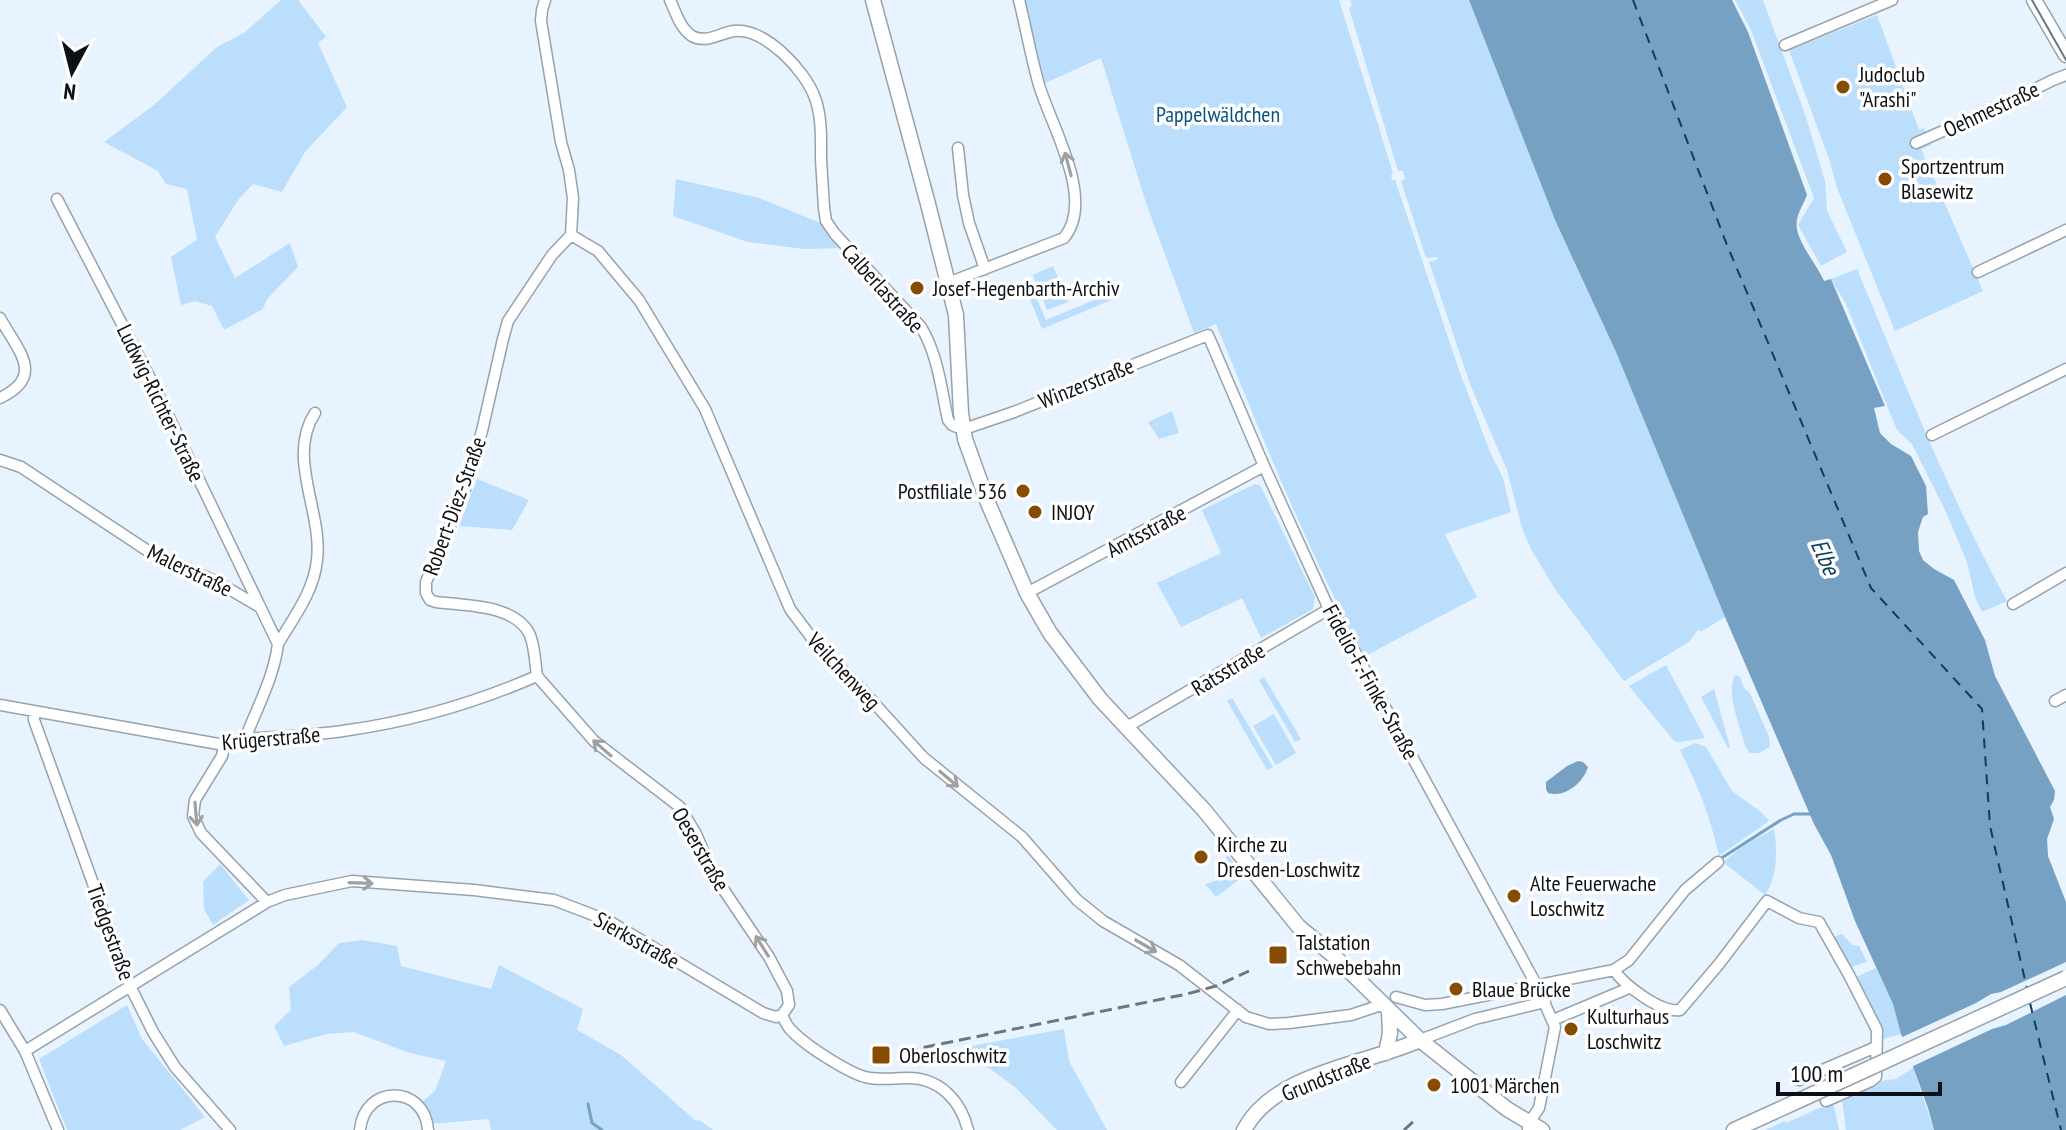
<svg xmlns="http://www.w3.org/2000/svg" width="2066" height="1130" font-family="'PT Sans Narrow',sans-serif">
<style>
.green{fill:#badefc}
.water{fill:#76a1c3}
.pier{fill:#e7f3fe}
.lines{fill:none;stroke-linecap:round;stroke-linejoin:round}
.stream{stroke:#76a1c3;stroke-width:3}
.ferry{stroke:#0a3f61;stroke-width:2;stroke-dasharray:10 8;stroke-linecap:butt}
.street-casing{stroke:#96a2ac;stroke-width:13}
.secondary-casing{stroke:#96a2ac;stroke-width:17}
.street{stroke:#fff;stroke-width:10}
.secondary{stroke:#fff;stroke-width:14}
.tram{stroke:#6e757c;stroke-width:2}
.rail{stroke:#6e757c;stroke-width:3;stroke-dasharray:12 6;stroke-linecap:butt}
.secondary-bridge-casing{stroke:#96a2ac;stroke-width:17;stroke-linecap:butt}
.secondary-bridge{stroke:#fff;stroke-width:14}
.oneway{stroke:#9ea0a1}
.poi-dot{fill:#864d02;stroke:#fff;stroke-width:3}
.labels{text-anchor:middle;stroke-width:7;stroke-linejoin:round;paint-order:stroke}
.poi-label{font-size:22px;fill:#0d1115;stroke:#fff;text-anchor:start}
.street-label{font-size:22px;fill:#0d1115;stroke:#fff}
.park-label{font-size:22px;fill:#0a5380;stroke:#fff}
.water-label{font-size:24px;font-style:italic;fill:#0a3f61;stroke:#fff}
</style>
<rect width="100%" height="100%" fill="#e7f3fe"/>
<!-- green -->
<path class="green" d="M281,0H298L326,37L318,43L347,107L305,152L282,192L253,184L238,200L215,237L235,278L290,243L298,267L267,299L263,309L224,330L212,306L195,301L181,305L171,257L197,240L187,189L166,184L158,171L104,142L154,105L217,47L244,33Z
M1025,0H1339L1393,173L1391,175L1392,180H1395L1460,373L1490,452L1503,478L1511,512L1445,534L1453,551L1477,597L1365,656C1307,550 1262,436 1216,324L1194,333L1146,203L1101,58L1043,84Z
M1350,0H1469L1555,220L1616,352L1725,617L1702,631L1698,630L1689,642L1624,681L1555,589L1532,551L1522,528L1507,470L1470,384L1429,262L1438,259L1437,257L1428,258L1425,255L1401,181L1405,179L1403,171H1398L1349,8L1352,6Z
M1735,0H1763L1806,117L1825,181L1827,211L1847,252L1821,266L1798,225L1814,198L1751,30Z
M1877,15L1919,130L1924,128L1931,145L1921,149L1983,291L1895,331L1837,188L1829,159L1789,50Z
M676,179L759,198L823,224L842,248L804,249L748,242L673,216Z
M1053,266L1068,302L1047,310L1033,275Z
M1857,269C1904,381 1948,494 2007,601L1982,612L1975,597L1967,562L1945,510L1912,444L1897,430L1846,304L1831,279Z
M1033,290L1046,320L1114,292L1116,298L1042,329L1027,292Z
M1172,411L1179,433L1159,439L1148,422Z
M477,479L529,500L512,530L459,526Z
M1255,484L1260,485L1315,597L1313,609L1261,638L1242,598L1181,627L1157,583L1221,553L1202,510Z
M1666,665L1705,738L1680,742L1674,741L1629,686Z
M1735,675L1740,677L1744,688L1750,693L1769,737L1770,747L1759,753H1750L1746,748C1741,729 1725,693 1735,675Z
M1264,677L1301,739L1295,742L1259,680Z
M1714,689L1730,747L1728,748L1701,697Z
M1232,698L1273,767L1267,770L1227,701Z
M1274,714L1296,753L1276,765L1253,726Z
M1695,743L1706,747L1732,791L1761,812L1769,821L1719,856C1711,819 1698,786 1681,752L1680,750Z
M1774,829C1778,850 1777,878 1765,895L1723,862L1745,845Z
M1227,854L1244,876L1216,897L1205,884L1215,881L1225,873Z
M220,864L249,900L213,925L204,909L203,882Z
M1842,934L1852,945L1859,946L1867,962L1848,968L1833,937Z
M362,940L397,946L401,966L491,989L499,965L583,1009L577,1030L621,1055L696,1121L699,1120L713,1130H491L489,1119L431,1124L428,1110L423,1101L435,1091L446,1061L410,1053L354,1032L326,1034L284,1046L274,1026L291,1010L289,987L318,965L339,943Z
M1876,968L1893,1004L1901,1034L1883,1039L1854,978Z
M127,1005L142,1039L205,1117L180,1130H67L39,1059Z
M1064,1029L1069,1061L1107,1130H1057L1015,1087L971,1055V1046Z
M1913,1068L1934,1130H1846L1842,1099L1885,1080L1896,1079Z
M1833,1102L1839,1130H1765L1785,1121L1786,1123Z"/>
<!-- water -->
<path class="water" d="M1469,0H1732L1748,32L1807,195C1804,203 1798,212 1797,220C1793,238 1817,264 1824,281L1831,279L1885,406L1874,408L1880,433L1891,444L1911,456L1926,486L1928,514L1923,517L1918,532L1919,551L1923,560L1934,569L1954,580L1985,640L1995,676L2055,791L2054,800L2050,807L2054,819L2047,839L2048,856L2066,902V1130H1934L1928,1108L1901,1034L1893,1004L1855,921L1831,855L1814,824L1725,617L1616,352L1555,220Z
M1578,761L1583,762L1588,767C1583,783 1565,798 1548,793L1546,789V782L1567,766Z"/>
<!-- pier -->
<path class="pier" d="M2066,962V995L2006,1025L1992,1029L1909,1068L1898,1039L1976,1003L1991,994L2001,992Z"/>
<g class="lines">
<!-- stream -->
<path class="stream" d="M1720,859L1781,820L1794,814H1815
M588,1104L592,1123L602,1130"/>
<!-- ferry -->
<path class="ferry" d="M1633,0L1727,245L1871,588L1982,709L1990,826L2027,989
M2030,1003L2061,1130"/>
<!-- street casing -->
<g class="street-casing">
<path id="street" d="M545,0L542,10L541,21L561,142L569,170L573,198L571,235
M670,0C676,13 680,28 692,36C706,44 720,33 734,31C765,28 805,70 815,98C822,117 821,139 821,159C822,175 823,192 824,208L826,221L835,234L921,327C938,355 941,388 948,420L952,425L957,427H970L1014,412L1208,335L1264,466L1329,609L1337,619L1537,986L1555,1027L1539,1108L1529,1123L1528,1130
M1785,45L1892,0
M1916,143L2015,99L2053,80L2066,75
M958,148L963,195L969,223L985,269
M57,199L152,382L278,644C274,677 257,708 245,739
M571,235L598,251L639,300L705,409L790,609L811,637L864,692L924,758L1022,837L1077,900L1103,921L1179,965L1246,1017L1269,1024L1289,1023L1351,1015L1384,1004
M1978,272L2066,230
M948,283L1064,238C1096,199 1051,126 1039,85C1031,57 1026,28 1019,0
M0,318C18,351 46,376 0,398
M1932,435L2066,369
M0,460L21,467L148,551L219,583L258,606
M1027,593L1264,466
M2013,604L2066,573
M278,644C294,617 314,591 317,560C323,512 286,457 315,413
M537,676C535,663 535,645 529,633C513,604 465,606 436,602L430,600L426,593V582L464,493L482,431L503,339L508,321L552,255L571,235
M537,676L594,741L680,807L696,834L713,874L769,957L787,991L789,1005L782,1015
M2055,701L2066,695
M0,705L224,745L234,744L245,739C279,736 314,736 349,730C413,721 477,702 537,676
M34,711V720L130,986L153,1032L175,1067L230,1130
M1125,728L1329,609
M224,745L222,756L195,800L193,816L201,833L267,902
M1718,862L1685,890L1629,960L1614,970C1625,986 1661,1013 1680,1010L1719,964L1767,901L1799,918L1819,922L1849,975L1877,1030L1876,1077L1871,1081L1826,1101
M1396,997L1425,1005L1442,1004L1614,970
M0,1010L25,1051L58,1130
M782,1015C785,1021 787,1027 792,1031C805,1045 852,1076 870,1078C883,1080 895,1078 908,1078C940,1078 961,1101 968,1130
M1553,1020L1629,988
M1420,1040L1475,1019L1545,1002
M25,1051L267,902L285,895L352,881L474,890L554,900L609,921L763,1013L776,1017L782,1015
M1799,1080L1876,1047
M1181,1082L1238,1010
M360,1130C364,1084 425,1084 428,1130"/>
</g>
<!-- secondary casing -->
<g class="secondary-casing">
<path id="secondary" d="M873,0L928,204L956,315L961,413L965,439L988,503L1027,593L1050,633L1100,699L1204,810L1298,926L1335,957L1420,1040L1507,1109L1542,1130
M2034,0L2066,55
M1386,1053L1390,1033L1389,1010
M1244,1130C1275,1072 1365,1065 1420,1040
M1734,1130L1800,1100"/>
</g>
<!-- street -->
<use href="#street" class="street"/>
<!-- secondary -->
<use href="#secondary" class="secondary"/>
<!-- tram -->
<path class="tram" d="M2032,0L2066,60"/>
<!-- rail -->
<path class="rail" d="M906,1051L1187,994L1216,986L1249,971
M1404,1130L1414,1121"/>
<!-- secondary-bridge casing -->
<g class="secondary-bridge-casing">
<path id="secondary-bridge" d="M1800,1100L2066,978"/>
</g>
<!-- secondary-bridge -->
<use href="#secondary-bridge" class="secondary-bridge"/>
</g>
<!-- one-way arrows -->
<defs><path id="oneway-shaft" d="M-6 0H5M1.5-3L5.5 0L1.5 3" fill="none" stroke-width="1.6" stroke-linecap="round" stroke-linejoin="round" transform="scale(2)"/></defs>
<g class="oneway">
<use href="#oneway-shaft" transform="translate(1068 164) rotate(-105)"/>
<use href="#oneway-shaft" transform="translate(602 748) rotate(-139)"/>
<use href="#oneway-shaft" transform="translate(949 779) rotate(40)"/>
<use href="#oneway-shaft" transform="translate(196 814) rotate(85)"/>
<use href="#oneway-shaft" transform="translate(361 883) rotate(2)"/>
<use href="#oneway-shaft" transform="translate(762 946) rotate(-122)"/>
<use href="#oneway-shaft" transform="translate(1146 946) rotate(30)"/>
</g>
<!-- markers -->
<g class="poi-dot">
<circle cx="1843" cy="87" r="8"/>
<circle cx="1885" cy="179" r="8"/>
<circle cx="917" cy="288" r="8"/>
<circle cx="1023" cy="491" r="8"/>
<circle cx="1035" cy="512" r="8"/>
<circle cx="1201" cy="857" r="8"/>
<circle cx="1514" cy="896" r="8"/>
<rect x="1268" y="945" width="20" height="20" rx="4"/>
<circle cx="1456" cy="989" r="8"/>
<circle cx="1571" cy="1029" r="8"/>
<rect x="871" y="1045" width="20" height="20" rx="4"/>
<circle cx="1434" cy="1085" r="8"/>
</g>
<g class="labels">
<!-- poi labels -->
<g class="poi-label">
<text x="1859" y="82">Judoclub<tspan x="1859" dy="25">"Arashi"</tspan></text>
<text x="1901" y="174">Sportzentrum<tspan x="1901" dy="25">Blasewitz</tspan></text>
<text x="933" y="296">Josef-Hegenbarth-Archiv</text>
<text x="1007" y="499" text-anchor="end">Postfiliale 536</text>
<text x="1051" y="520">INJOY</text>
<text x="1217" y="852">Kirche zu<tspan x="1217" dy="25">Dresden-Loschwitz</tspan></text>
<text x="1530" y="891">Alte Feuerwache<tspan x="1530" dy="25">Loschwitz</tspan></text>
<text x="1296" y="950">Talstation<tspan x="1296" dy="25">Schwebebahn</tspan></text>
<text x="1472" y="997">Blaue Brücke</text>
<text x="1587" y="1024">Kulturhaus<tspan x="1587" dy="25">Loschwitz</tspan></text>
<text x="899" y="1063">Oberloschwitz</text>
<text x="1450" y="1093">1001 Märchen</text>
</g>
<!-- street labels -->
<g class="street-label">
<text transform="translate(1991 109) rotate(-25)" y="8">Oehmestraße</text>
<text transform="translate(883 288) rotate(48)" y="8">Calberlastraße</text>
<text transform="translate(1086 383) rotate(-22)" y="8">Winzerstraße</text>
<text transform="translate(161 403) rotate(64)" y="8">Ludwig-Richter-Straße</text>
<text transform="translate(454 506) rotate(-70)" y="8">Robert-Diez-Straße</text>
<text transform="translate(1146 531) rotate(-28)" y="8">Amtsstraße</text>
<text transform="translate(190 570) rotate(26)" y="8">Malerstraße</text>
<text transform="translate(1228 669) rotate(-31)" y="8">Ratsstraße</text>
<text transform="translate(844 671) rotate(47)" y="8">Veilchenweg</text>
<text transform="translate(1371 682) rotate(61)" y="8">Fidelio-F.-Finke-Straße</text>
<text transform="translate(271 738) rotate(-5)" y="8">Krügerstraße</text>
<text transform="translate(701 849) rotate(60)" y="8">Oeserstraße</text>
<text transform="translate(111 932) rotate(70)" y="8">Tiedgestraße</text>
<text transform="translate(637 940) rotate(29)" y="8">Sierksstraße</text>
<text transform="translate(1326 1077) rotate(-22)" y="8">Grundstraße</text>
</g>
<!-- park labels -->
<g class="park-label">
<text x="1218" y="122">Pappelwäldchen</text>
</g>
<!-- water labels -->
<g class="water-label">
<text transform="translate(1825 557) rotate(66)" y="8">Elbe</text>
</g>
</g>
<!-- north arrow -->
<g transform="translate(72 72) rotate(187)" stroke="#ffffff" stroke-width="6" paint-order="stroke">
<path d="M0-6L14 30L0 20L-14 30Z" fill="#0d1115"/>
<text y="-12" font-size="22" font-weight="bold" text-anchor="middle" fill="#0d1115">N</text>
</g>
<!-- scale -->
<path d="M1778 1082v12h162v-12" fill="none" stroke="#0d1115" stroke-width="4"/>
<text x="1790" y="1082" font-size="24" fill="#0d1115" stroke="#ffffff" stroke-width="6" paint-order="stroke">100 m</text>
</svg>
